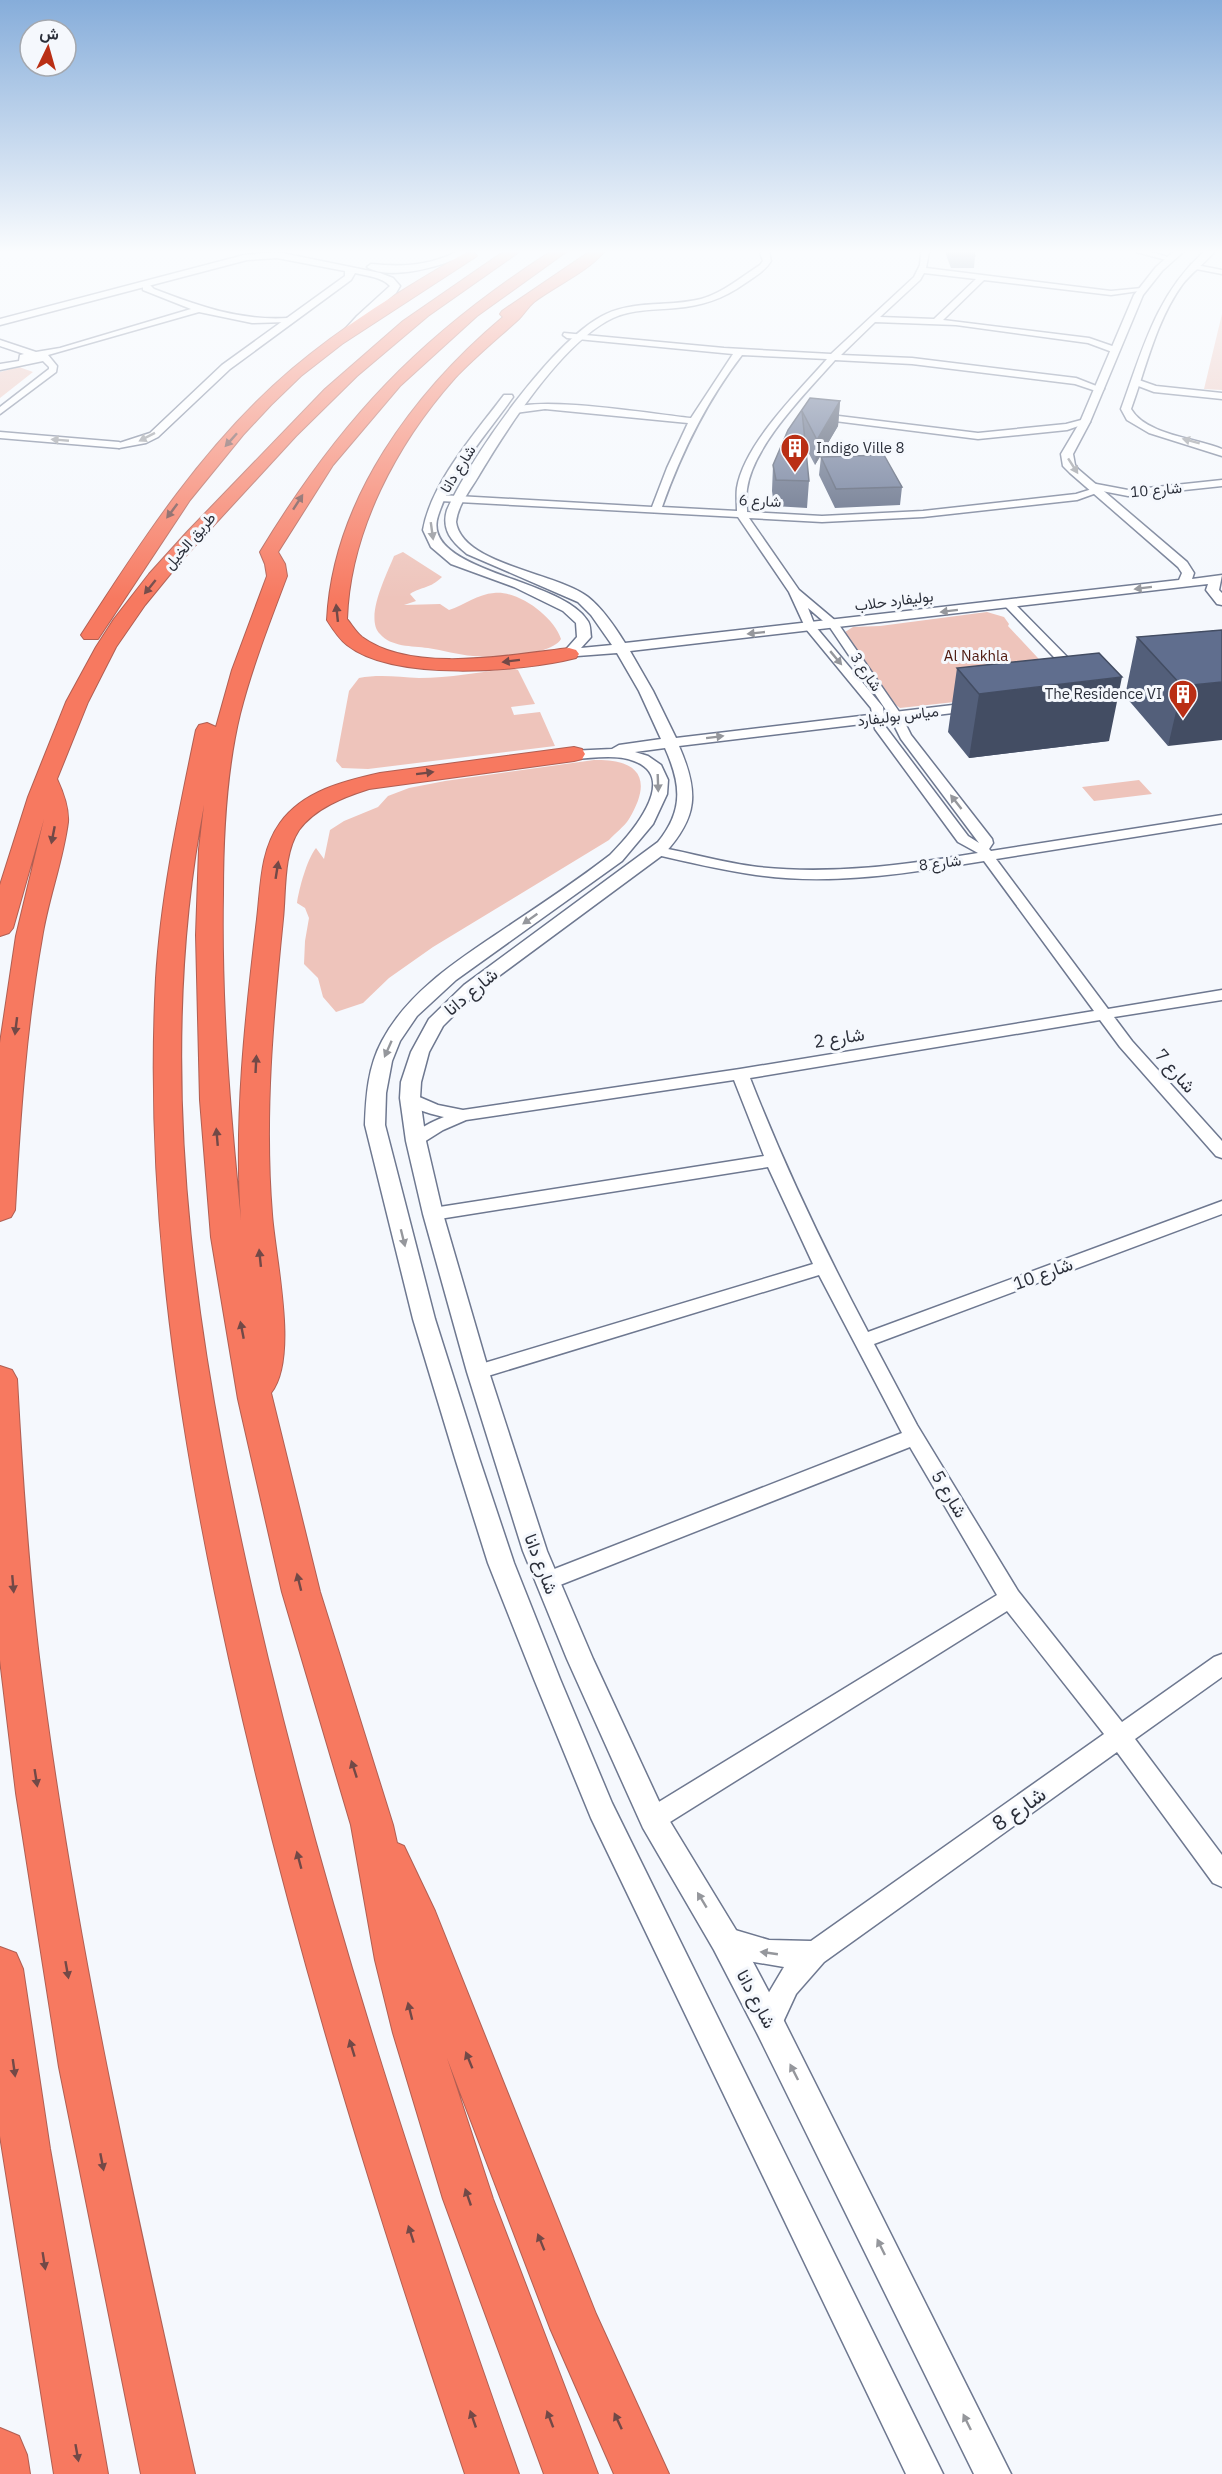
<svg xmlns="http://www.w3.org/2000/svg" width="1222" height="2474" font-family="'IBM Plex Sans',Vazirmatn,sans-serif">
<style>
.green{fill:#eec4bb}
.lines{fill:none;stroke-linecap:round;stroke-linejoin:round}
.minor-casing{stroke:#6e7890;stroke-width:3}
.tertiary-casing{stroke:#6e7890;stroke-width:3}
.motorway-casing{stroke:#b05f53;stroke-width:2}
.minor{fill:#fff;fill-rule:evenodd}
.tertiary{fill:#fff;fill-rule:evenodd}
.motorway{fill:#f77960;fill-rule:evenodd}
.wall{fill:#535f7a}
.shaded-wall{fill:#434d63}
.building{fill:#606e8e;stroke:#434d63;stroke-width:1.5}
.oneway{fill:#95979c}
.oneway2{fill:#724947}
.labels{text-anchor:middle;stroke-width:6;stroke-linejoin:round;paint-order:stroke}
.far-poi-label{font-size:15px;fill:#2b2f3a;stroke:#f5f8fd;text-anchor:start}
.far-street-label{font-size:15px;fill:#2b2f3a;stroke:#f5f8fd}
.far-park-label{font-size:15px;fill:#4e190f;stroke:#f5f8fd}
.street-label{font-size:18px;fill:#2b2f3a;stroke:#f5f8fd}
.near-street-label{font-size:21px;fill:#2b2f3a;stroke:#f5f8fd}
</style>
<rect width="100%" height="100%" fill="#f5f8fd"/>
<!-- green -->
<path class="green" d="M1222,314V390L1204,389Z
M19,367L33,372L0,398V372Z
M403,552L442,577C430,589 422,586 410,594L416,601L404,605L440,604L449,610C464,605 478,594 494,593C518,590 554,617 561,639C551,656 492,658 473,656C458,655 443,650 428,648C412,646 391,647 380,634C364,618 387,574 394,556Z
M987,612L1004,617L1009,624L1008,626L1051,672L1053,691L900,708L896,705L865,667L845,632L853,627L880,626Z
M512,668L518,670L535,704L511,707L514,715L540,712L555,746L368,769L342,768L336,761L349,691L359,678C379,674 399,677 419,678C450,678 482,672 512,668Z
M594,760C640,759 653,779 629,819C624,827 615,833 609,840L433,947L389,978L363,1003L336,1012L323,997L318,978L304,964L305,941L309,918L305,908L297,903C299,889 307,859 316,848L324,859L330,830L344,821L378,807L388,796L409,788L445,781Z
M1139,780L1152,794L1094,801L1082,787Z"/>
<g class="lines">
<!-- minor casing -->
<g class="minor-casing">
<path id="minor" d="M921,252H929L926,268L1111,291L1142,288L1146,290L1111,295L984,280L943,320L1089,338L1118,348L1119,350L1115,353L1088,343L956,325L875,322L841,355L912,358L1076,378L1104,389L1099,392L1075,384L912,364L835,360C807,392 753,445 747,489C746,496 747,504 747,512L822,516L923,511L1076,494L1092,489L1086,486L1091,483L1128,490L1222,480V486L1128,496L1102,491L1077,500L923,517L822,522L749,518L799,590L837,622L900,713L911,735L992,839L993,843L989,849L991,851L1222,815V823L996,859L1108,1009L1222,990V1000L1114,1017L1132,1041L1222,1141V1158L1216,1156L1120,1047L1100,1020L750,1078C784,1165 824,1249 868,1332L1222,1201V1214L874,1344L917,1425L1018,1591L1122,1722L1214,1657L1222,1654V1677L1135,1739L1222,1855V1887L1213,1883L1117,1752L824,1962L796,1994L778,2033L769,2037L760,2033L756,2024L768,1994L784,1967L748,1961L716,1949L712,1940L716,1931L725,1927L769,1940L811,1941L1104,1734L1007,1611L662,1827L653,1830L644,1827L641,1819L644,1811L997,1595L910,1447L555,1587L547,1590L539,1587L536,1581L539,1575L902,1433L819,1275L478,1379L471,1377L468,1372L471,1367L813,1264L768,1167L433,1220L427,1218L424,1214L427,1210L433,1208L764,1156L734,1080L466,1120L443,1130L416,1147L410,1145L408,1141C416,1129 431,1122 444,1117C431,1114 410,1109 402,1098L404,1094L410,1093L438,1105L463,1110L740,1069L1094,1011L984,861C910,873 831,886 756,875C722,870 687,862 653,854L651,851L658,847C691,853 724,863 758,867C831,875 906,865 978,853L958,842L875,729L871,708L806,629L789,592L738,517L440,501L435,498L440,495L652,507L667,468L688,423L545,409L515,413L510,410C533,394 658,415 691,418L733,354L567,338L563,335L564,333L724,348L831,354L914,277L920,265ZM924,273L976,279L934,319L880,317L920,280ZM742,355L827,359C798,392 744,444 737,488C736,495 737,504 737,511L662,507C682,451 706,402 742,355ZM808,608L829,626L888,713L901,739L979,843L968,836L885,726L883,707L815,626Z
M1136,252H1151L1174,259L1170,261Z
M1191,264L1222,270V274L1191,268Z
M147,282L154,289C198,306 240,321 288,318L292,320L288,322L252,323L199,312L48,355L57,366L56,372L0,414V407L49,369V367L43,361L0,370V364L19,361L20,355L24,354L0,346V340L36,352L60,348L191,309L143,290V284Z
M1136,379L1156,386L1222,393V399L1154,392L1133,384V380Z
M814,413L978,433L1066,424L1085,419L1090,422L1067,430L978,439L811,418L809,416Z
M0,432L119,442L124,445L119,448L0,438Z
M1009,601L1013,602L1081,671V677H1073L1005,606L1003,604Z"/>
</g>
<!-- tertiary casing -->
<g class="tertiary-casing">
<path id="tertiary" d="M277,252L380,273L393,278L400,286L396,293L363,320L344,341H338V337L357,316L390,286C382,277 367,276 355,273L351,280L230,369L158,437L146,443L119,448L113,445L150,433L222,365L345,276V271L277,258L247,260L0,325V319L244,255Z
M456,252H467C448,267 387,281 367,267L371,264C401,267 429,266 456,252Z
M760,252H769L771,261C765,271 754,277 744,284C723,299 701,306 676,308C655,310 632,309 613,318C562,342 506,430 478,477C469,492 458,505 456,522C462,565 558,573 588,597C603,609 615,627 625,643L1179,580L1182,573L1178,567L1070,473L1063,466L1061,454L1080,422L1134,295L1156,267L1173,252H1183L1162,271L1143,295L1090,422L1073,454L1075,465L1078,469L1187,562L1194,573L1192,579L1222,575L1219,590L1222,593V605L1217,604L1206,590L1208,584L630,651L653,691L676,738L978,702L985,706L978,710L679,746C699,792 698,817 664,854L476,993L443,1026L429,1052L421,1082L420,1098L426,1141L443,1214L489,1372L547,1551L593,1659L663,1810L736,1930L780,2013L1011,2474H974L758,2035L714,1950L643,1828L567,1659L523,1551L467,1372L423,1214L406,1141L400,1098L401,1082L411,1052L429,1019L464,985L658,842C684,810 681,784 665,748L635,752L648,756L661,765L668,780L667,794L653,824L622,861L456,980L417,1016L400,1041L392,1061L386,1093L385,1125L435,1319L479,1458L514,1563L560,1679L612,1803L943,2474H906L591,1818L534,1679L488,1563L455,1458L413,1319L365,1125C366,1096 368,1067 382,1041C410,988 465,956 513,923C546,901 579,879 610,855C629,836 681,778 634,761C616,754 593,758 574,759L569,757L566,754L569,751L612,749L619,745L661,739L639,691L617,653L564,657L562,654L577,637L576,623L563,611L514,587L451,564L431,547L423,530C431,483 476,432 504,395H512L513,397C487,434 452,472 438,516C420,571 560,578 587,620C591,624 590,632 591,637L581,648L612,645L591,615L578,602L467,554C452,542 441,530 447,510C470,458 554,338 606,314C636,300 670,307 701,299C723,293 741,277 760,265L763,261Z
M1204,252H1214C1204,264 1191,273 1182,285C1156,321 1146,368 1131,409C1146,435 1196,438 1222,449V456L1149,433L1127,420L1121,409C1142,352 1156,294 1204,252Z"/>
</g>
<!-- motorway casing -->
<g class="motorway-casing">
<path id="motorway" d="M503,252H519L428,316L357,376L296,436L181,561L145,605L116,647L88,702L57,779C63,792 69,807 68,822C63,861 48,899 42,938C26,1028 20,1119 15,1210L11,1217L0,1221V1043L16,936L44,819L13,928L9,933L0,936V885L28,797L66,702L96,647L114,619L149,574L187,532L325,389L403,321Z
M550,252H566L477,316L400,386L333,465L278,552L285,564L287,576C270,621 252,667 240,714C226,772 223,834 223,894C221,1003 230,1112 241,1220C234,1120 245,1019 257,919C261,886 260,851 280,823C303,791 344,781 380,773L574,747L582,749L585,754L582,759L574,761L369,789C344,797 315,808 299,830C283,854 286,891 283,919C273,1017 264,1116 272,1214C275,1258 299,1358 271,1393L320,1592L393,1825L397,1843L404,1846L435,1911L596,2314L669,2474H614L550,2328L447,2058L493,2199L598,2474H544L443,2199L393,2033L375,1960L351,1825L282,1592L238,1399L211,1237L200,1100L196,935L199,849L204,805C149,1089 202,1382 268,1659C335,1935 424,2206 519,2474H465C375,2207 291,1938 230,1663C180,1438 144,1210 156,978C161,894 179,812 196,730L199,725L207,723L216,727L232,670L267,576L265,564L260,552C340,420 420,336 550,252Z
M589,252H604C587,272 555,286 534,302C528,307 524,314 519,319C497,339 475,357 455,378C397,443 350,531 347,619C352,625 356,632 362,637C412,674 511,655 569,648L576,650L579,654L576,658C521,672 394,682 347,645C339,639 332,628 327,620C333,500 414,392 503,317L500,314L502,311Z
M465,253H475L477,256L342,344L301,376L271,405L243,435L190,500L98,639H84L81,635C142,540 205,443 292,369C345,324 405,288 465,253Z
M0,1366L12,1370L17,1379C22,1472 28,1565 39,1657C73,1933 134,2204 195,2474H141L59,2067L16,1793L0,1660Z
M0,1947L16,1953L23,1969L50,2149L108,2474H54L0,2136Z
M0,2428L19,2436L27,2455L30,2474H0Z"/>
</g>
<!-- minor -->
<use href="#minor" class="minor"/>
<!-- tertiary -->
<use href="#tertiary" class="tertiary"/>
<!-- motorway -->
<use href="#motorway" class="motorway"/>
</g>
<!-- wall -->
<path class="wall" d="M945,252H974L975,256L974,268H951Z
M810,398L840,401L838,426L815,465L805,446L809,481L807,508L774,506L772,491L773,465Z
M821,457L902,487L900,505L835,508L819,475Z
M1222,630L1168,746L1125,696L1137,637Z
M957,668L1109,741L969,758L948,732Z"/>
<!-- shaded-wall -->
<path class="shaded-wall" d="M840,401L838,426L815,465L817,440Z
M1122,677L1109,741L969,758L979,694Z
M1222,682V740L1168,746L1182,686Z"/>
<!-- building -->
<path class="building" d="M951,252H974L975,256H952Z
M810,398L840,401L817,440L802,411L809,481L776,480L773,465L788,430Z
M884,455L902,487L836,489L821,457Z
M1222,630V682L1182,686L1137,637Z
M1099,653L1122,677L979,694L957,668Z"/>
<!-- one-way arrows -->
<defs><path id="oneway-solid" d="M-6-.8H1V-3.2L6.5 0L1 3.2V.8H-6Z" transform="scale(1.5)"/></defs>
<g class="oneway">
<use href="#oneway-solid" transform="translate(147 437) rotate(153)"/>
<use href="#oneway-solid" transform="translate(60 440) rotate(-175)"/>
<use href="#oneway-solid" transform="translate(1191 441) rotate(-165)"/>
<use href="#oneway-solid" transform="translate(1073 466) rotate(57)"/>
<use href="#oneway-solid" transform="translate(432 531) rotate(82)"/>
<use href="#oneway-solid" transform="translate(1143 588) rotate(173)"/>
<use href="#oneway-solid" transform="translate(949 611) rotate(173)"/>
<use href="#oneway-solid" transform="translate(756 633) rotate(174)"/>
<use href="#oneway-solid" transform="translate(836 658) rotate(50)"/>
<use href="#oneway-solid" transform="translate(715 737) rotate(-7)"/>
<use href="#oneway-solid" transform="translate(658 783) rotate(88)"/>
<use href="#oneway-solid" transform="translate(956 802) rotate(-128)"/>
<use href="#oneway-solid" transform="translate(530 919) rotate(145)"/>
<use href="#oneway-solid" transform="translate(388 1049) rotate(114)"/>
<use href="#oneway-solid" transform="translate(403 1238) rotate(76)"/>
<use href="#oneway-solid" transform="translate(702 1900) rotate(-121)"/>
<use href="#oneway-solid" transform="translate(769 1953) rotate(-172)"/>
<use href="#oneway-solid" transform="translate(794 2072) rotate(-117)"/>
<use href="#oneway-solid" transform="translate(881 2247) rotate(-116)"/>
<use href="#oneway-solid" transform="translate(967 2422) rotate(-116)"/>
</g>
<g class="oneway2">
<use href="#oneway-solid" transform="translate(231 440) rotate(132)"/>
<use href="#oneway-solid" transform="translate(298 502) rotate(-57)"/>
<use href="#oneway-solid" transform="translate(172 511) rotate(127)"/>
<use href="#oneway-solid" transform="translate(150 587) rotate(129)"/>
<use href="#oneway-solid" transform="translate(337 613) rotate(-96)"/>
<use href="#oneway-solid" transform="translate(511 661) rotate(173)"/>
<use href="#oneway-solid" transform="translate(425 773) rotate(-7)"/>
<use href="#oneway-solid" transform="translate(53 835) rotate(101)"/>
<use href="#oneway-solid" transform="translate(277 870) rotate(-81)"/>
<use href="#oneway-solid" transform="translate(16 1026) rotate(97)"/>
<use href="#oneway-solid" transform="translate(256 1064) rotate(-87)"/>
<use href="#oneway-solid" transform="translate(217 1137) rotate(-95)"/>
<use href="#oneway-solid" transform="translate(260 1258) rotate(-96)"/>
<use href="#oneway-solid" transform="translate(242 1330) rotate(-101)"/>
<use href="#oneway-solid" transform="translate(299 1582) rotate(-104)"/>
<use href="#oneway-solid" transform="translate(13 1584) rotate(85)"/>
<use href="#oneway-solid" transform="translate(354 1769) rotate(-108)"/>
<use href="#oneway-solid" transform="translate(36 1778) rotate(81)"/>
<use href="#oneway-solid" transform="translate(299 1860) rotate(-105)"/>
<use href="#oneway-solid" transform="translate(67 1970) rotate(80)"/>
<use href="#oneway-solid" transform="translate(410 2011) rotate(-104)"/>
<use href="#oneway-solid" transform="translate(352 2048) rotate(-107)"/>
<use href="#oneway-solid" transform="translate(469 2060) rotate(-112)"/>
<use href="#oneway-solid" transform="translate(14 2068) rotate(82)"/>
<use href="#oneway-solid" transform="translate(102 2162) rotate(79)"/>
<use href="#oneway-solid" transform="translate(468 2197) rotate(-109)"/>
<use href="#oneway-solid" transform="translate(411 2234) rotate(-108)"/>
<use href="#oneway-solid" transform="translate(541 2242) rotate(-112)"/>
<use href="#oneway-solid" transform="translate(44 2261) rotate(81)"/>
<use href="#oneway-solid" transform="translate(473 2419) rotate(-109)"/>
<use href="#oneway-solid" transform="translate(550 2419) rotate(-111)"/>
<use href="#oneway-solid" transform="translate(618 2421) rotate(-115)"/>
<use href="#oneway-solid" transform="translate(77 2453) rotate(80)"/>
</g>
<!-- sky -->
<linearGradient id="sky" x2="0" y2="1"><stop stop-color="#86adda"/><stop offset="0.42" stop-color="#fafcfe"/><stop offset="1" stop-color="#fafcfe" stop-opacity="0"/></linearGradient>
<rect width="1222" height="599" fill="url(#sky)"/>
<!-- icons -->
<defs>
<g id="building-pin" transform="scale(1.5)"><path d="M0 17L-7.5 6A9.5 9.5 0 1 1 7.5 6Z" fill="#ba2f15" stroke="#f5f8fd"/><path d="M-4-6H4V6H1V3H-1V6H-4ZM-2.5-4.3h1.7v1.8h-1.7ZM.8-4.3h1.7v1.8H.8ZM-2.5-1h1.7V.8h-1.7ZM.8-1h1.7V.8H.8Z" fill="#fff"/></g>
</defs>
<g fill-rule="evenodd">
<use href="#building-pin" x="795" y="448"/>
<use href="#building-pin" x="1183" y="694"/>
</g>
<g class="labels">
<!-- far-poi labels -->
<g class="far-poi-label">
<text x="816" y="453">Indigo Ville 8</text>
<text x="1162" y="699" text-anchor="end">The Residence VI</text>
</g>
<!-- far-street labels -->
<g class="far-street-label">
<text transform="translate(458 469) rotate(-58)" y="5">شارع دانا</text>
<text transform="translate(1156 490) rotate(-5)" y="5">شارع 10</text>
<text transform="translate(760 501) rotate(3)" y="5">شارع 6</text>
<text transform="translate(190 541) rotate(-49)" y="5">طريق الخيل</text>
<text transform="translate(894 601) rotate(-7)" y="5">بوليفارد حلاب</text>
<text transform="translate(866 672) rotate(56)" y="5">شارع 3</text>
<text transform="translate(898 716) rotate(-7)" y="5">مياس بوليفارد</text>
<text transform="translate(940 863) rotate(-7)" y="5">شارع 8</text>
</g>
<!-- far-park labels -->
<g class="far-park-label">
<text x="976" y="661">Al Nakhla</text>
</g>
<!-- street labels -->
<g class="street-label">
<text transform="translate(471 992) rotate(-40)" y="6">شارع دانا</text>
<text transform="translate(839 1038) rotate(-9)" y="6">شارع 2</text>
<text transform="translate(1175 1071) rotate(49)" y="6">شارع 7</text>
<text transform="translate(1043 1274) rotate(-20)" y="6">شارع 10</text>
<text transform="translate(949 1494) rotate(59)" y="6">شارع 5</text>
<text transform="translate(541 1564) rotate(69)" y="6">شارع دانا</text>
<text transform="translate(756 1999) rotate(62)" y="6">شارع دانا</text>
</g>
<!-- near-street labels -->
<g class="near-street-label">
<text transform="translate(1019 1809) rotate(-35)" y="7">شارع 8</text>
</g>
</g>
<!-- north arrow -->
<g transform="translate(48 48) rotate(5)"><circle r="28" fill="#f5f8fd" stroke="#a4a8af" stroke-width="1.5"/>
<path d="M0-4.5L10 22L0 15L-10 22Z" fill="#ba2f15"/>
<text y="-9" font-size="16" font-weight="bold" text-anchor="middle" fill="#2b2f3a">ش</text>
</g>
</svg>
